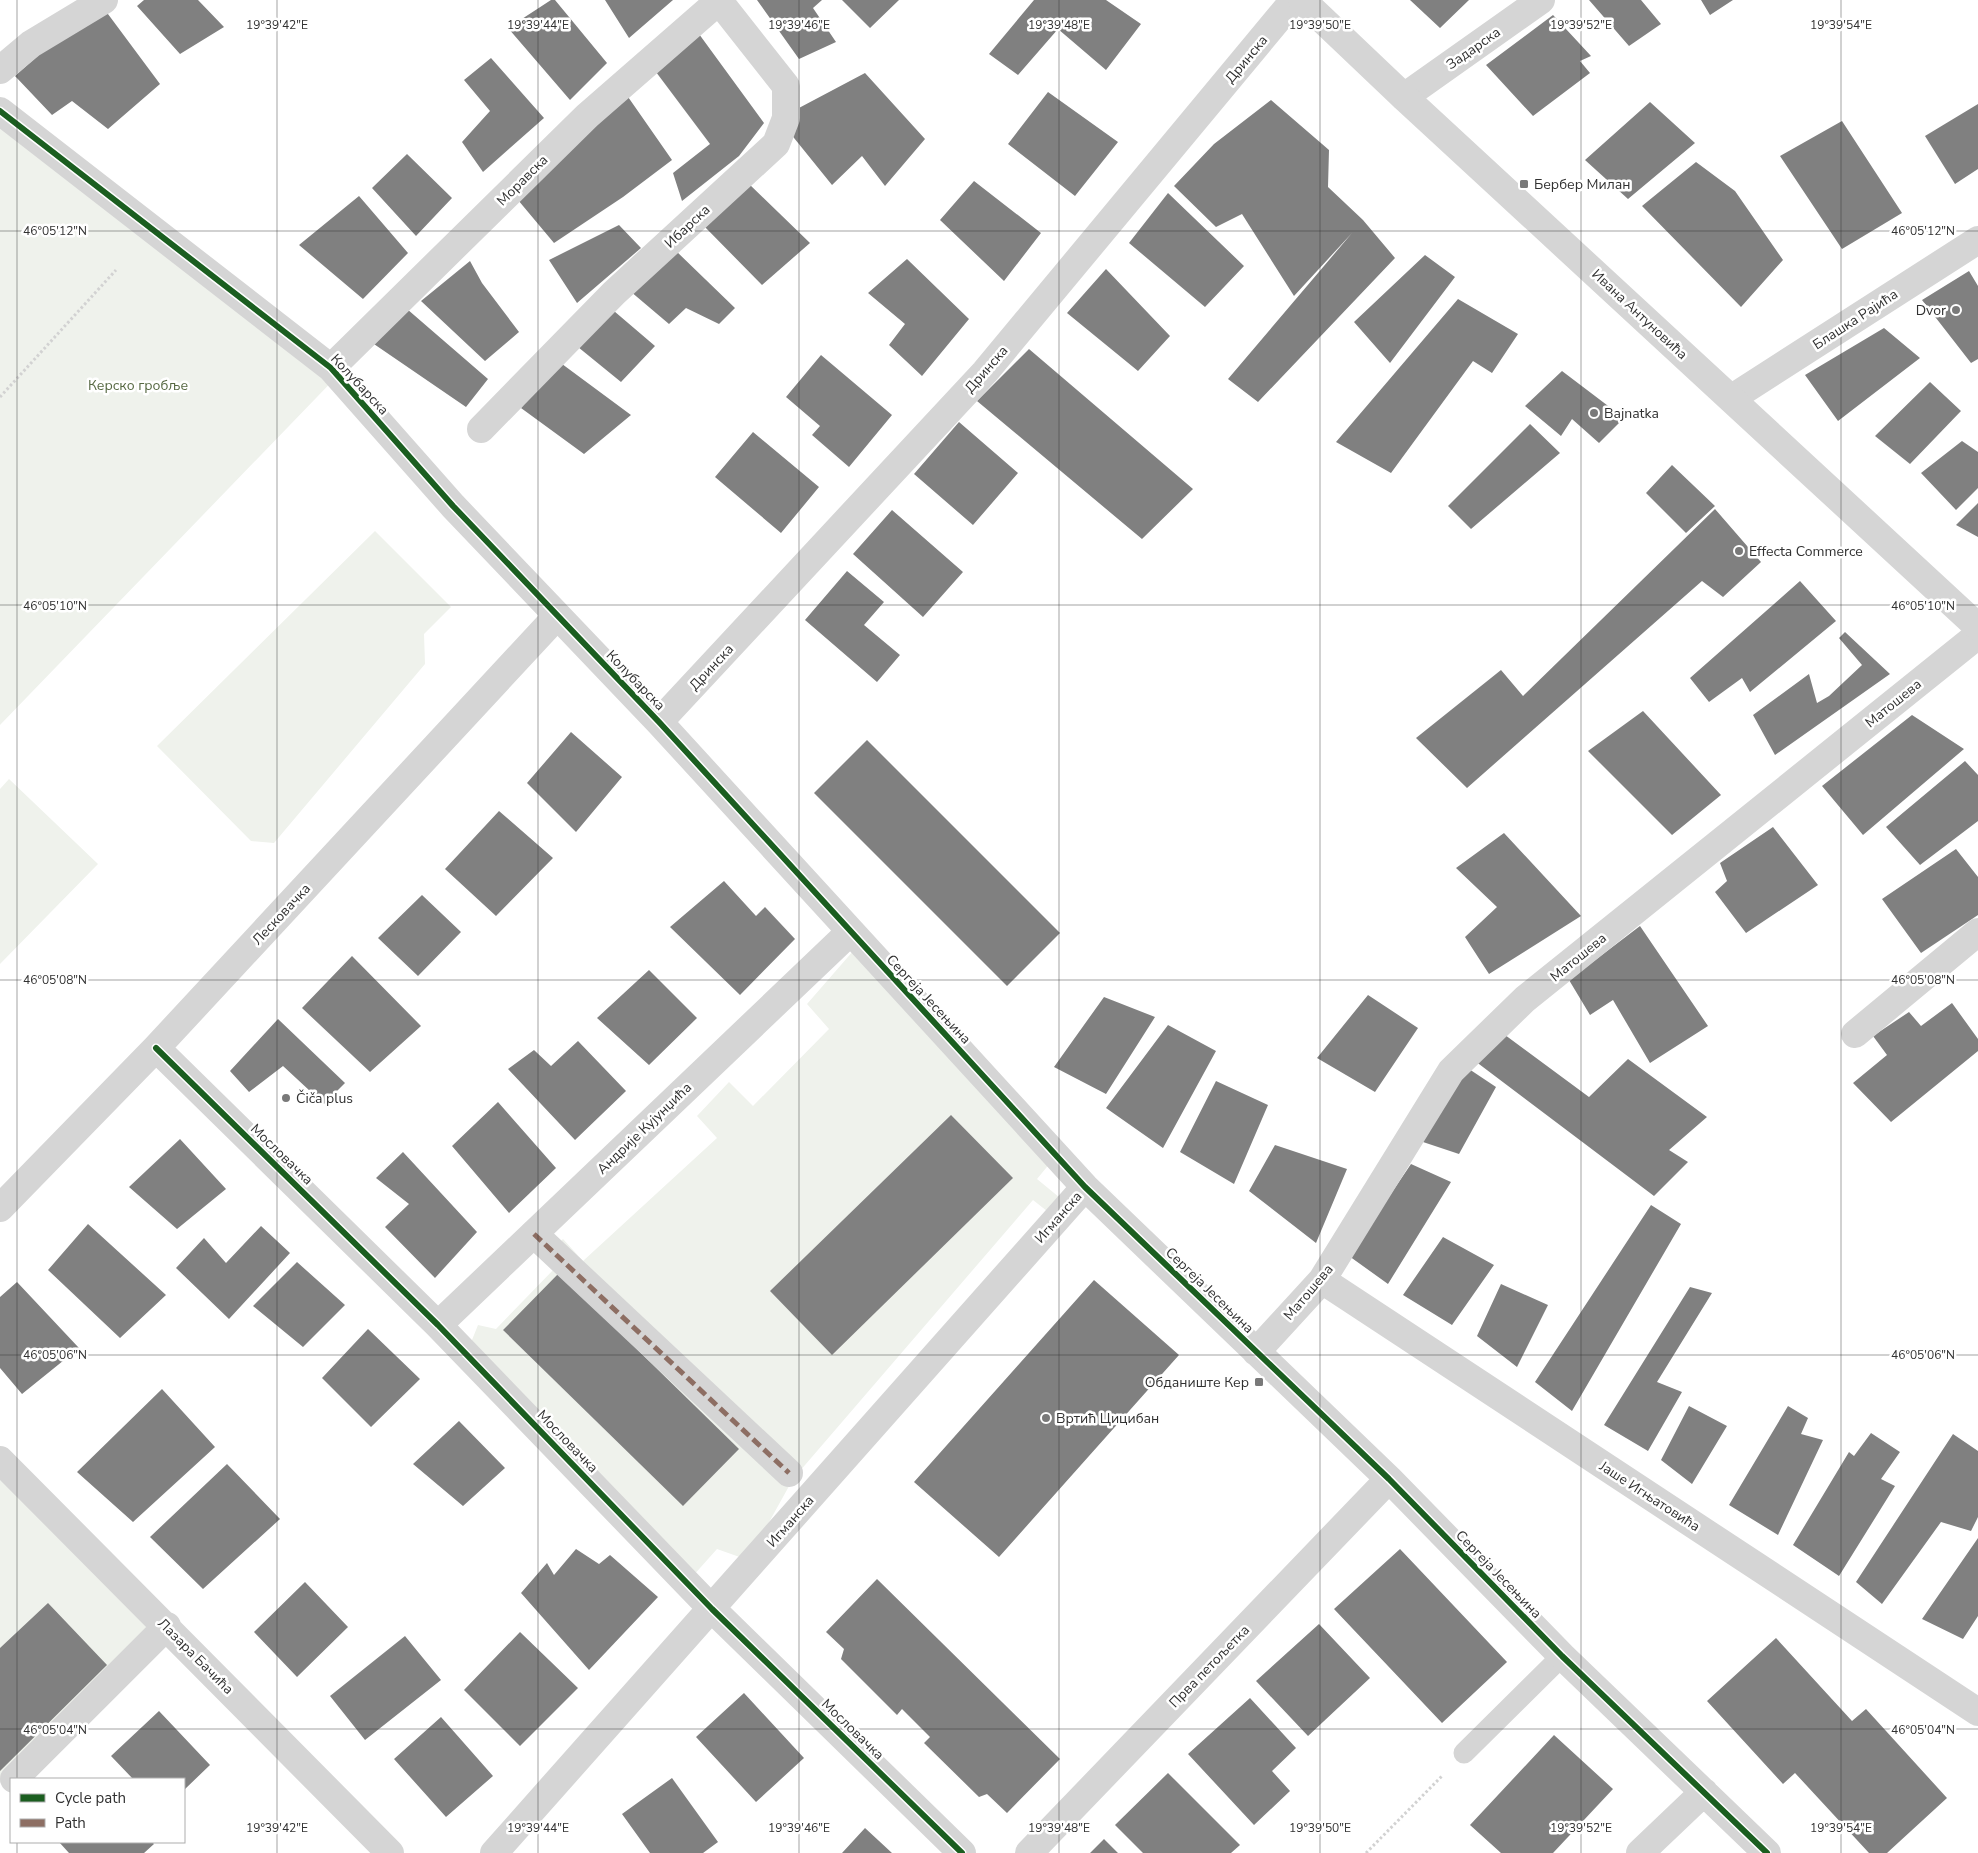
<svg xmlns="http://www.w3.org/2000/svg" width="1978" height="1853" font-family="'Nunito Sans',sans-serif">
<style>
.green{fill:#eff2ec}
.building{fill:#808080}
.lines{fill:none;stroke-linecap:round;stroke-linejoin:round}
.path{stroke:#d2d2d2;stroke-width:3;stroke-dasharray:2.5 2.5;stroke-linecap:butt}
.service{stroke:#d5d5d5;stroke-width:21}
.pedestrian{stroke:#d5d5d5;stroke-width:28}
.minor{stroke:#d5d5d5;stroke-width:28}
.tertiary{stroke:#d5d5d5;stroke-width:28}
.quiet{stroke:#8d6e63;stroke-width:5;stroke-dasharray:10 5;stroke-linecap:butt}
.cycleway-casing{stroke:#fff;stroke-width:9}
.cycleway{stroke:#1b5e20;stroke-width:6}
.ticks{fill:none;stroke:#313131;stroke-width:1;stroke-opacity:0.45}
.poi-dot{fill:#797979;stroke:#fff;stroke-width:2}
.labels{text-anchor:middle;stroke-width:5;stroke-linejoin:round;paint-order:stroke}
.street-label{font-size:14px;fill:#313131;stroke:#fff}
.poi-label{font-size:14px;fill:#313131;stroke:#fff;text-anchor:start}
.park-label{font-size:14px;fill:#576943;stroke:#fff}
.ticks-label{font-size:12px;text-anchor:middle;fill:#313131;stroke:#fff;stroke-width:5;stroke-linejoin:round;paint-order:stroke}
</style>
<rect width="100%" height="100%" fill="#fff"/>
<!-- green -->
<path class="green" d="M0,109L345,368L0,725Z
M375,531L451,607L424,634L425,664L274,843L251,841L157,746Z
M9,779L98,864L0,964V789Z
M854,950L1051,1162L1037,1179L1065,1202L1052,1215L1033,1200L793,1479L748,1560L717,1549L692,1577L470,1345L478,1325L496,1329L556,1267L544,1257L563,1239L583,1261L717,1138L697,1116L729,1082L753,1106L829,1029L807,1004Z
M0,1469L156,1627L0,1783Z"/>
<!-- building -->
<path class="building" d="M144,0H198L224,27L180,54L137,6Z
M551,0H555L607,63L570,100L508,28Z
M605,0H673L629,38Z
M757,0H822L813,8L836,42L799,59Z
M842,0H899L870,28Z
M1034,0H1106L1141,24L1106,70L1058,29L1018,75L989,54Z
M1410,0H1469L1440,28Z
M1589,0H1641L1661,24L1629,46Z
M1701,0H1733L1710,15Z
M105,10L160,84L108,129L72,101L52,115L15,76L62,34Z
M1553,15L1591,56L1580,61L1590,73L1533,116L1486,65Z
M699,34L764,123L739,156L682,201L673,173L710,144L656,72Z
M491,58L544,118L483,172L462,142L490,111L464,80Z
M865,73L925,139L885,186L862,156L832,185L790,133L797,109Z
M1048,92L1118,142L1075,196L1008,144Z
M626,94L672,160L623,197L554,243L518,200Z
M1271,100L1329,150L1328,187L1363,220L1395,258L1258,402L1228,379L1352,233L1294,296L1242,214L1216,227L1174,186L1214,144Z
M1650,102L1695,143L1628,199L1585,160Z
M1978,104V169L1955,184L1925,136Z
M1842,121L1902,213L1842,249L1780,156Z
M407,154L452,198L416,236L372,188Z
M1696,162L1735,191L1783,260L1741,307L1642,206Z
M974,181L1041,233L1004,281L940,220Z
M748,183L810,243L762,285L702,224Z
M1168,193L1244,266L1205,307L1129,243Z
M359,196L408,253L363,299L299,245Z
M619,225L641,248L577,303L549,260Z
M675,250L735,308L719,324L686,308L669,324L630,291Z
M1425,255L1455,277L1390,363L1354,322Z
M907,259L969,319L922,376L889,345L905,324L868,293Z
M470,261L482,283L519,332L485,361L421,301Z
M1106,269L1170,336L1138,371L1067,313Z
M1969,271L1978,286V359L1971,363L1922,300Z
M1458,299L1518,334L1492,373L1473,361L1391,473L1336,442Z
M407,309L488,379L466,407L371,342Z
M614,311L655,346L621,382L578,347Z
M1884,328L1920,358L1838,421L1805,375Z
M1029,349L1193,489L1142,539L977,401Z
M821,355L892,415L849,467L812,435L820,426L786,397Z
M558,361L631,415L584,454L521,408Z
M1562,371L1624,418L1599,443L1572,419L1561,436L1525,406Z
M1930,382L1961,411L1910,464L1875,436Z
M959,422L1018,473L973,525L914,474Z
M1530,424L1560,453L1471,529L1448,506Z
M753,432L819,487L781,533L715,477Z
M1962,441L1978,452V488L1956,510L1921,473Z
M1672,465L1715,506L1686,533L1646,493Z
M1978,503V537L1956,525Z
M1715,509L1761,562L1723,597L1702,581L1467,788L1416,738L1501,670L1523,696Z
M892,510L963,572L923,617L853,554Z
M847,571L884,602L864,625L900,655L877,682L805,620Z
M1800,581L1836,621L1750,692L1742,678L1709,702L1690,678Z
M1845,632L1890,674L1775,755L1753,715L1809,674L1817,703L1829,696L1862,665L1839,638Z
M1643,711L1721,795L1672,835L1588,751Z
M1912,715L1964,749L1863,835L1822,786Z
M571,732L622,777L576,832L527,783Z
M867,740L1060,933L1007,986L814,793Z
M1965,761L1978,775V821L1920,865L1886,827Z
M499,811L553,858L496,916L445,869Z
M1773,827L1818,885L1746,933L1715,892L1727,881L1720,863Z
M1504,833L1581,916L1489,974L1465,937L1497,907L1456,868Z
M1956,849L1978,877V915L1921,953L1882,899Z
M724,881L756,916L765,907L795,939L740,995L670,927Z
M422,895L461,932L418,976L378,938Z
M1640,926L1708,1026L1650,1063L1613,1000L1590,1015L1569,980Z
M352,956L421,1026L370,1072L302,1008Z
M649,970L697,1018L649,1065L597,1018Z
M1368,995L1418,1028L1375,1092L1317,1058Z
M1104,997L1155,1017L1106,1094L1054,1067Z
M1952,1003L1978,1039V1051L1891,1122L1853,1083L1887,1055L1873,1036L1909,1012L1921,1026Z
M278,1019L345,1083L324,1104L283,1066L249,1092L230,1071Z
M1168,1025L1216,1051L1163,1148L1106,1108Z
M1501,1032L1589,1097L1628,1059L1707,1117L1669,1150L1688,1162L1654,1196L1475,1061Z
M578,1041L626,1091L575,1140L508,1069L534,1050L551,1066Z
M1466,1067L1496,1087L1459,1154L1420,1141Z
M1216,1081L1268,1105L1234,1184L1180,1152Z
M498,1102L556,1168L509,1213L452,1146Z
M951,1115L1013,1178L832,1355L770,1291Z
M180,1139L226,1189L177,1229L129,1187Z
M1275,1145L1347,1169L1316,1243L1249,1191Z
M403,1152L477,1232L435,1278L385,1227L409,1204L376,1178Z
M1411,1164L1451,1182L1388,1284L1349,1256Z
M1651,1205L1681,1224L1572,1411L1535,1382Z
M88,1224L166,1295L120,1338L48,1270Z
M261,1226L290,1253L229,1319L176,1268L204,1238L226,1263Z
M1443,1237L1494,1265L1452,1325L1403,1295Z
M297,1262L345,1305L303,1347L253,1306Z
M559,1273L739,1449L683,1506L503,1330Z
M1094,1280L1179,1355L999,1557L914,1482Z
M17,1282L79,1348L22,1394L0,1368V1297Z
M1501,1284L1548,1305L1517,1367L1477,1336Z
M1690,1287L1712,1293L1657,1382L1682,1392L1648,1451L1604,1425Z
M368,1329L420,1379L371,1427L322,1378Z
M162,1389L215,1447L133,1522L77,1472Z
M1689,1406L1727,1426L1692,1484L1661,1460Z
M1788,1406L1808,1418L1801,1434L1823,1440L1778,1535L1729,1505Z
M459,1421L505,1468L463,1506L413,1464Z
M1871,1433L1900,1452L1881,1479L1895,1486L1839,1576L1793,1545L1849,1452L1854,1456Z
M1953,1434L1978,1451V1517L1971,1531L1941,1522L1882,1604L1856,1582Z
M227,1464L280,1519L203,1589L150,1537Z
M1978,1538V1616L1963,1639L1922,1619Z
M576,1549L599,1564L610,1555L658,1597L589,1670L521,1593L547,1563L554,1575Z
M1400,1549L1507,1662L1442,1723L1334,1609Z
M877,1579L1060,1759L1007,1813L987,1794L979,1797L924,1743L930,1737L902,1709L897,1715L841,1659L844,1649L826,1632Z
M305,1582L348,1627L297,1677L254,1632Z
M48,1603L107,1665L0,1771V1648Z
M1319,1624L1370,1678L1308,1736L1256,1681Z
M520,1632L578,1688L520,1746L464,1690Z
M405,1636L441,1680L365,1740L330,1696Z
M1776,1638L1852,1721L1866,1709L1947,1798L1887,1853H1869L1795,1773L1783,1784L1707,1701Z
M744,1693L804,1758L756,1802L696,1737Z
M1250,1698L1296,1748L1272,1771L1290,1791L1254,1825L1188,1754Z
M159,1711L210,1765L184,1790V1779H133L111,1756Z
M441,1717L493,1776L446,1817L394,1759Z
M1554,1735L1613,1789L1553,1853H1501L1470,1825Z
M1168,1773L1240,1845L1231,1853H1143L1115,1825Z
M672,1778L718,1842L703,1853H650L622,1814Z
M865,1828L892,1853H842Z
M1104,1839L1118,1853H1090Z
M59,1842H152L154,1844L144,1853H69Z"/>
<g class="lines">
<!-- path -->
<path class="path" d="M0,397L116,270
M1366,1853L1443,1775"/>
<!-- service -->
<path class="service" d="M1464,1753L1562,1656"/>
<!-- pedestrian -->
<path class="pedestrian" d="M534,1234L789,1473"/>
<!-- minor -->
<path class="minor" d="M0,70L31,44L104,0
M1404,97L1541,0
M0,111L331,368L453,506L659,722L1085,1187L1389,1479L1562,1656L1767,1853
M331,368L587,116L720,0
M1732,398L1978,240
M481,429L614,293L776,144L786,118V86L719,1
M659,722L985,372L1294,0
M1855,1034L1978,932
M156,1048L438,1325L712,1609L962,1853
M0,1208L156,1048L557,616
M1322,1280L1978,1712
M438,1325L850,932
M1256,1352L1322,1280L1451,1071L1525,999L1978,635
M0,1460L390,1853
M14,1779L167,1626
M494,1853L1085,1187
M1029,1853L1389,1479
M1640,1853L1704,1792"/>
<!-- tertiary -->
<path class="tertiary" d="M1302,0L1404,97L1978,627"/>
<!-- quiet -->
<path class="quiet" d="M534,1234L789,1473"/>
<!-- cycleway casing -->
<g class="cycleway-casing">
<path id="cycleway" d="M0,111L331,368L453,506L659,722L1085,1187L1389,1479L1562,1656L1767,1853
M156,1048L438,1325L712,1609L962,1853"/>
</g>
<!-- cycleway -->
<use href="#cycleway" class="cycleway"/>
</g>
<!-- ticks -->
<path class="ticks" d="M17,0V1779M277,0V1853M538,0V1853M799,0V1853M1059,0V1853M1320,0V1853M1581,0V1853M1841,0V1853M0,231H1978M0,605H1978M0,980H1978M0,1355H1978M0,1729H1978M17,1842V1853"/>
<!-- markers -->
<g class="poi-dot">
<rect x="1519" y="179" width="10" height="10" rx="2.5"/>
<circle cx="1956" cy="310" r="5"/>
<circle cx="1594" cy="413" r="5"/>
<circle cx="1739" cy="551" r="5"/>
<circle cx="286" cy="1098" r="5"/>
<rect x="1254" y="1377" width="10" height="10" rx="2.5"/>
<circle cx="1046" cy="1418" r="5"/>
</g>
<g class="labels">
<!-- street labels -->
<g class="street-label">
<text transform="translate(1473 48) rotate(-35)" y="5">Задарска</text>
<text transform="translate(1246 59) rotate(-50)" y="5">Дринска</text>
<text transform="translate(522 180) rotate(-45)" y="5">Моравска</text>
<text transform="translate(687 226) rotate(-43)" y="5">Ибарска</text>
<text transform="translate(1640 314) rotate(43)" y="5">Ивана Антуновића</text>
<text transform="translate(1855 319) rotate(-33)" y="5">Блашка Рајића</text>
<text transform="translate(986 369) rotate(-49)" y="5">Дринска</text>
<text transform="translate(360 384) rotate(47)" y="5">Колубарска</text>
<text transform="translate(711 667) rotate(-47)" y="5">Дринска</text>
<text transform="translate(636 680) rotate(46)" y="5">Колубарска</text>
<text transform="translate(1893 703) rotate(-39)" y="5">Матошева</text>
<text transform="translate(281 914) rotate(-47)" y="5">Лесковачка</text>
<text transform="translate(1578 957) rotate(-39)" y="5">Матошева</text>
<text transform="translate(929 999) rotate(47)" y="5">Сергеја Јесењина</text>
<text transform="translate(644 1128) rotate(-44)" y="5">Андрије Кујунџића</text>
<text transform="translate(282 1154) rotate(44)" y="5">Мословачка</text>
<text transform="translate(1058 1217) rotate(-49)" y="5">Игманска</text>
<text transform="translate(1210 1290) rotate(44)" y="5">Сергеја Јесењина</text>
<text transform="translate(1308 1292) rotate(-50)" y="5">Матошева</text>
<text transform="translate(568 1441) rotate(46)" y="5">Мословачка</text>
<text transform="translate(1650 1496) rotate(33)" y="5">Јаше Игњатовића</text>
<text transform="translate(790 1521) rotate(-49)" y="5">Игманска</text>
<text transform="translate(1499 1574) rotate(46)" y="5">Сергеја Јесењина</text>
<text transform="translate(196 1656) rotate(45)" y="5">Лазара Бачића</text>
<text transform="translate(1209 1666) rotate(-46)" y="5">Прва петољетка</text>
<text transform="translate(853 1729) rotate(44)" y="5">Мословачка</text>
</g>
<!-- poi labels -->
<g class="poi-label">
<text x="1534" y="189">Бербер Милан</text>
<text x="1946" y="315" text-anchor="end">Dvor</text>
<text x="1604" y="418">Bajnatka</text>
<text x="1749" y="556">Effecta Commerce</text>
<text x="296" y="1103">Čiča plus</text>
<text x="1249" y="1387" text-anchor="end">Обданиште Кер</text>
<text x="1056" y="1423">Вртић Цицибан</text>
</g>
<!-- park labels -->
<g class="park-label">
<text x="138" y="390">Керско гробље</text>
</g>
</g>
<g class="ticks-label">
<text x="277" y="29">19°39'42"E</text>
<text x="538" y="29">19°39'44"E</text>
<text x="799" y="29">19°39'46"E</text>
<text x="1059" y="29">19°39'48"E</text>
<text x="1320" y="29">19°39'50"E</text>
<text x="1581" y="29">19°39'52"E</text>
<text x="1841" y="29">19°39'54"E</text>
<text x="55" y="235">46°05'12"N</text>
<text x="1923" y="235">46°05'12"N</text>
<text x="55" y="610">46°05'10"N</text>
<text x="1923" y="610">46°05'10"N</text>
<text x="55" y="984">46°05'08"N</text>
<text x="1923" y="984">46°05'08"N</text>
<text x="55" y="1359">46°05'06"N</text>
<text x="1923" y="1359">46°05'06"N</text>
<text x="55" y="1734">46°05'04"N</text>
<text x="1923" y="1734">46°05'04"N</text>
<text x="277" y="1832">19°39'42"E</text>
<text x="538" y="1832">19°39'44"E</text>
<text x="799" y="1832">19°39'46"E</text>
<text x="1059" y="1832">19°39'48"E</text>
<text x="1320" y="1832">19°39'50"E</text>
<text x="1581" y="1832">19°39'52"E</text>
<text x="1841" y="1832">19°39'54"E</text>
</g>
<!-- legend -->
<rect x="10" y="1778" width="175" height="65" fill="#ffffff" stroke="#adadad"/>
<rect x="20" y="1794" width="25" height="8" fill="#1b5e20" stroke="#adadad"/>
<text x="55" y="1803" font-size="15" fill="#313131">Cycle path</text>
<rect x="20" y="1819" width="25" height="8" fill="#8d6e63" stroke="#adadad"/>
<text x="55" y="1828" font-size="15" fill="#313131">Path</text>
</svg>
